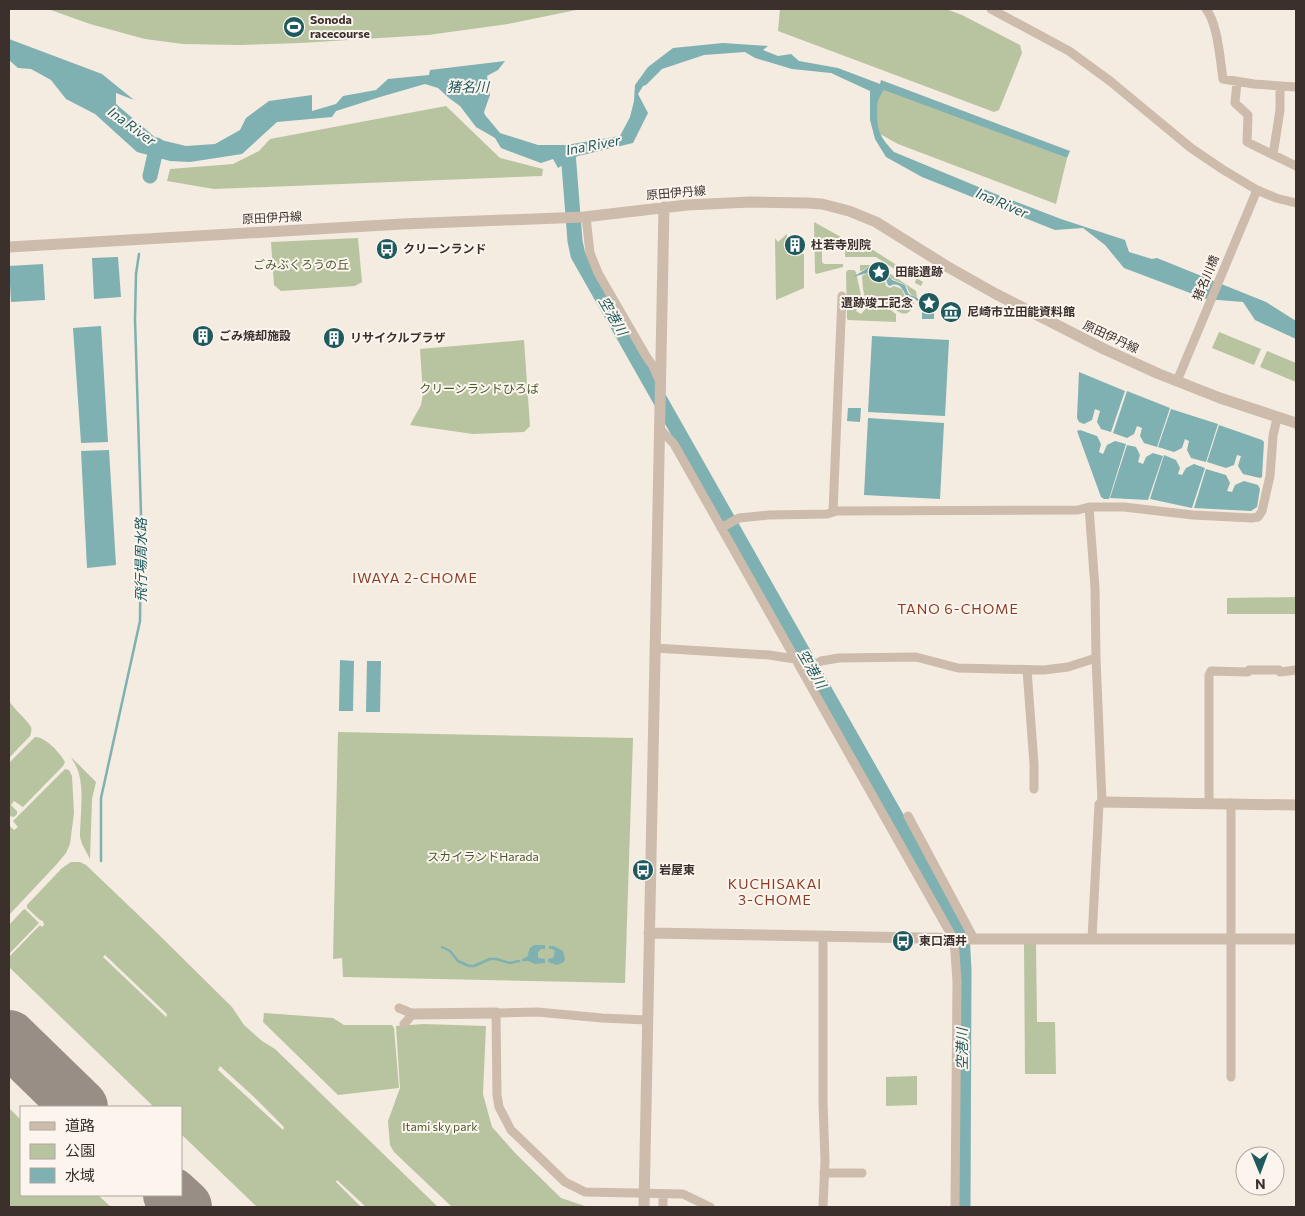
<svg xmlns="http://www.w3.org/2000/svg" width="1305" height="1216" font-family="Commissioner,'Noto Sans JP',sans-serif">
<style>
.green{fill:#b8c4a0;fill-rule:evenodd}
.water{fill:#7fb0b2}
.lines{fill:none;stroke-linecap:round;stroke-linejoin:round}
.stream{stroke:#7fb0b2;stroke-width:2.5}
.river{stroke:#7fb0b2;stroke-width:15}
.runway{stroke:#988e86;stroke-width:56}
.minor{stroke:#cdbbac;stroke-width:9}
.tertiary{stroke:#cdbbac;stroke-width:11}
.labels{text-anchor:middle;stroke-width:4;stroke-linejoin:round;paint-order:stroke}
.poi-label{font-size:12px;font-weight:bold;fill:#3b302b;stroke:#fbf5ee;text-anchor:start}
.street-label{font-size:12px;fill:#3b302b;stroke:#fbf5ee}
.park-label{font-size:12px;fill:#4a5a2e;stroke:#fbf5ee}
.water-label{font-size:14px;font-style:italic;fill:#1f5a5e;stroke:#fbf5ee}
.neighbourhood-label{font-size:14px;letter-spacing:1px;fill:#8c3b22;stroke:#fbf5ee}
</style>
<rect width="100%" height="100%" fill="#f4ebe1"/>
<!-- green -->
<path class="green" d="M48,9H581L508,24L428,35L301,43L239,45L183,44L145,39L90,24Z
M780,9H946L962,15L1020,45L1022,53L999,110L994,112L778,31Z
M884,89L1067,158L1056,204L898,144L880,134L877,127V100Z
M446,106L500,158L543,169L542,176L214,189L167,181L170,169L233,164L259,151L270,139Z
M814,222L841,237L842,248L840,249L822,251V262L824,264H843V267L816,274L815,272Z
M787,234V254H804V288L776,300L775,238L778,242Z
M358,238L362,282L355,286L281,291L274,285L271,242Z
M870,248L923,282L921,286L915,283L916,279L910,275L907,277L876,257H845V250L846,249Z
M860,265H875L883,269L916,291L917,297C909,296 909,291 906,285L892,279L888,273L879,267H869L861,271H860Z
M848,270H854L856,272L862,300L856,311L861,314C863,312 867,307 870,305C879,301 890,309 896,314V322L848,320L847,319L846,272Z
M866,274C872,274 878,273 884,277L886,286L890,288L894,286L902,289L905,297L914,300C914,304 914,308 910,311C902,319 893,306 885,303C879,301 875,302 869,303C862,295 863,286 862,276Z
M1219,332L1261,349L1254,365L1212,348Z
M524,340L530,426L524,432L473,434L410,425L421,405L423,394L420,349Z
M1267,351L1296,363V382L1260,367Z
M1296,597V614H1227V598Z
M9,701C14,709 28,721 31,727C32,730 31,733 30,736L9,758Z
M338,732L633,738L625,983L343,977L342,958L333,959Z
M35,737C46,737 60,753 65,762L63,766L23,807L14,801L11,805L17,811V814L14,817L9,816V763Z
M71,757L96,782L92,799L90,859L82,844L80,837C80,819 84,792 79,774C78,768 74,763 71,757Z
M65,769L69,770L72,776L74,813L70,844L66,853L56,865L9,915V825L14,830L18,827L13,821Z
M71,862H80L86,865L152,928L232,1007L244,1025L262,1041L275,1049L438,1207H366L337,1180L336,1182L361,1207H257L181,1134V1107H154L9,967V957L40,925L42,927L44,925L43,921L40,920L27,908V905L62,868ZM105,955L167,1014L166,1017L103,957ZM220,1066L253,1096L284,1127L283,1130L218,1070Z
M25,909L39,923L9,954V925L23,910Z
M1024,944H1036L1037,1022H1055L1056,1074H1025Z
M264,1013L333,1018L344,1025H392L394,1028L399,1088L338,1095L263,1022Z
M423,1024L486,1026L483,1094L492,1127L516,1154L561,1198L588,1207H452L394,1152L390,1145L388,1121L400,1088L396,1026Z
M917,1076V1105L886,1106V1077Z
M9,1108L21,1120V1195H98L111,1207H9Z"/>
<!-- water -->
<path class="water" d="M9,39L102,74L134,100L116,93V104L157,139L186,146L215,144L240,130L246,118L269,101L312,95V111L336,104L343,96L376,90L388,79L429,75L430,70L505,61L498,70L487,76L490,95L484,112L485,115L500,133L538,145H566L620,136L630,117L634,101L635,85L648,67L673,48L723,43L768,46L763,50L778,56L791,54L799,61L838,68L880,84L881,80L1070,151L1067,158L884,90C878,98 877,102 877,112C877,132 881,138 894,152L998,195L1061,219L1125,240L1129,252L1152,259L1157,258L1266,302L1296,321V339L1255,320L1243,302L1206,299L1124,268L1105,245L1083,228L1055,230L922,177L886,157L875,139L870,120V91L831,73L792,69L755,58L745,52L704,55L662,69L646,85L643,86L638,94L648,113L633,143L578,156L558,168L553,159L541,163L501,148L495,138L476,127L460,106L449,98L438,88L425,84L380,97L336,111L332,117L277,122L242,154L190,162L170,161L137,152L95,114L66,99L51,80L31,69L18,68L9,60Z
M118,257L121,297L94,299L92,258Z
M43,264L45,300L11,302L9,266Z
M869,267H875L882,270L888,274L892,280L905,285L908,293L910,295L916,297L925,305H930L934,307V319H922V305L915,299L906,296C903,289 899,281 890,286L888,285L884,275C873,270 863,274 853,277Z
M101,326L108,442L81,443L73,328Z
M872,336L949,340L945,416L868,412Z
M1079,372L1125,391L1111,432L1101,429L1097,422L1100,411L1095,409L1092,420L1084,424L1079,422L1077,418Z
M1127,391L1170,408L1157,447L1144,443L1140,436L1142,428L1137,426L1134,434L1127,438L1113,433Z
M848,408H861L860,422L847,421Z
M1171,409L1218,424L1206,462L1191,458L1187,450L1189,441L1185,439L1182,448L1174,452L1158,447Z
M868,418L944,423L940,499L864,495Z
M1219,425L1262,440L1264,442L1262,477L1260,478L1243,474L1238,466L1241,456L1237,455L1234,465L1226,468L1207,462Z
M1080,430L1097,436L1101,444L1099,452L1103,454L1107,445L1115,441L1126,444L1109,499H1104L1101,497L1077,431Z
M1127,445L1136,447L1140,455L1138,462L1143,464L1146,457L1153,453L1163,456L1148,500L1110,498Z
M109,450L116,565L87,568L81,451Z
M1164,455L1176,460L1180,468L1178,474L1182,475L1186,468L1194,464L1205,468L1192,508L1150,499Z
M1206,469L1226,475L1230,483L1227,491L1232,492L1235,485L1244,481L1258,485L1260,489L1257,507L1251,511L1194,508Z
M340,660L354,661L353,711H339Z
M367,661H381L380,712H366Z
M534,945H545V949H541L538,952V958L545,959V963L535,964L528,961H522V959L527,957L530,948Z
M549,946H554L563,951L565,959L564,962L557,965L548,962V959L553,958L555,951L552,949H549Z"/>
<g class="lines">
<!-- stream -->
<path class="stream" d="M101,861V798L140,621L141,514L135,319L136,274L139,254
M442,947L450,951L458,961L469,966H474L490,959H496L510,963L519,961"/>
<!-- river -->
<path class="river" d="M568,152L575,241L578,255L962,933L964,971L963,1207
M150,176L157,145"/>
<!-- runway -->
<path class="runway" d="M9,1038L80,1107
M171,1195L184,1207"/>
<!-- minor -->
<path class="minor" d="M991,9L1069,51L1110,81L1191,148L1222,169L1257,190L1276,198L1296,203
M1206,9C1218,24 1220,60 1223,79L1254,84L1296,87
M1237,82L1235,103L1248,115L1247,142L1296,166
M1273,155L1280,110V87
M586,217L590,253L598,273L646,356L653,366L659,380
M1177,381L1257,190
M660,429L674,444L953,938L955,952L957,982L955,1207
M1089,507L1095,588L1096,658L1102,802L1099,804L1092,939
M833,512L842,296
M721,528L739,518L769,515L827,514L837,511L1078,510L1089,507H1124L1193,515L1252,518L1258,517L1262,511L1270,476L1273,436L1277,418
M655,648L769,655L795,659
M1027,670L1034,764V789
M803,672L821,661L839,658L916,657L958,668L1044,670L1068,667L1096,658
M1209,803V675L1211,671L1248,672L1249,670H1279L1280,672L1296,670
M1231,803V1077
M908,816L974,939
M823,936V1102L825,1161L823,1207
M399,1008L413,1014L404,1024
M647,1020L602,1018L537,1012L496,1013L497,1095L499,1107L511,1130L565,1182L585,1192L683,1194L710,1207
M824,1173H862
M663,1207V1194"/>
<!-- tertiary -->
<path class="tertiary" d="M9,247L402,224L584,217L687,205L750,202L807,203L822,204L849,211L876,222L948,267L996,294L1104,349L1159,374L1220,398L1296,423
M1102,802L1296,805
M649,933L974,939H1296
M413,1014L496,1013
M644,1207L664,207"/>
</g>
<!-- icons -->
<defs>
<g id="stadium-disc" transform="scale(1.125)"><circle r="9.5" fill="#1f5a5e" stroke="#fbf5ee"/><path d="M0-5a6.5 5 0 1 0 0 10a6.5 5 0 1 0 0-10ZM-3.5-1.8h7v3.6h-7Z" fill="#fff"/></g>
<g id="building-disc" transform="scale(1.125)"><circle r="9.5" fill="#1f5a5e" stroke="#fbf5ee"/><path d="M-4-6H4V6H1V3H-1V6H-4ZM-2.5-4.3h1.7v1.8h-1.7ZM.8-4.3h1.7v1.8H.8ZM-2.5-1h1.7V.8h-1.7ZM.8-1h1.7V.8H.8Z" fill="#fff"/></g>
<g id="bus-disc" transform="scale(1.125)"><circle r="9.5" fill="#1f5a5e" stroke="#fbf5ee"/><path d="M-5-6H5V4H4V6H2V4H-2V6H-4V4H-5ZM-3.5-4V0h7V-4ZM-3.5 1.2v1.5H-2V1.2ZM2 1.2v1.5H3.5V1.2Z" fill="#fff"/></g>
<g id="sight-disc" transform="scale(1.125)"><circle r="9.5" fill="#1f5a5e" stroke="#fbf5ee"/><path d="M0-6L1.8-2.2L6-1.7L2.9 1.2L3.7 5.4L0 3.3L-3.7 5.4L-2.9 1.2L-6-1.7L-1.8-2.2Z" fill="#fff"/></g>
<g id="museum-disc" transform="scale(1.125)"><circle r="9.5" fill="#1f5a5e" stroke="#fbf5ee"/><path d="M0-6L6-3V-2H-6V-3ZM-5-1h2V3h-2ZM-1-1h2V3h-2ZM3-1h2V3H3ZM-6 4H6V6H-6Z" fill="#fff"/></g>
</defs>
<g fill-rule="evenodd">
<use href="#stadium-disc" x="294" y="27"/>
<use href="#building-disc" x="795" y="245"/>
<use href="#bus-disc" x="387" y="249"/>
<use href="#sight-disc" x="879" y="272"/>
<use href="#sight-disc" x="929" y="303"/>
<use href="#museum-disc" x="951" y="312"/>
<use href="#building-disc" x="203" y="336"/>
<use href="#building-disc" x="334" y="338"/>
<use href="#bus-disc" x="643" y="870"/>
<use href="#bus-disc" x="903" y="941"/>
</g>
<g class="labels">
<!-- poi labels -->
<g class="poi-label">
<text x="310" y="24">Sonoda<tspan x="310" dy="14">racecourse</tspan></text>
<text x="811" y="249">杜若寺別院</text>
<text x="403" y="253">クリーンランド</text>
<text x="895" y="276">田能遺跡</text>
<text x="913" y="307" text-anchor="end">遺跡竣工記念</text>
<text x="967" y="316">尼崎市立田能資料館</text>
<text x="219" y="340">ごみ焼却施設</text>
<text x="350" y="342">リサイクルプラザ</text>
<text x="659" y="874">岩屋東</text>
<text x="919" y="945">東口酒井</text>
</g>
<!-- street labels -->
<g class="street-label">
<text transform="translate(676 193) rotate(-5)" y="4">原田伊丹線</text>
<text transform="translate(272 218) rotate(-3)" y="4">原田伊丹線</text>
<text transform="translate(1206 278) rotate(-67)" y="4">猪名川橋</text>
<text transform="translate(1111 337) rotate(25)" y="4">原田伊丹線</text>
</g>
<!-- park labels -->
<g class="park-label">
<text x="301" y="269">ごみぶくろうの丘</text>
<text x="479" y="393">クリーンランドひろば</text>
<text x="483" y="861">スカイランドHarada</text>
<text x="440" y="1131">Itami sky park</text>
</g>
<!-- water labels -->
<g class="water-label">
<text x="468" y="92">猪名川</text>
<text transform="translate(132 126) rotate(36)" y="5">Ina River</text>
<text transform="translate(593 145) rotate(-11)" y="5">Ina River</text>
<text transform="translate(1002 203) rotate(23)" y="5">Ina River</text>
<text transform="translate(613 316) rotate(60)" y="5">空港川</text>
<text transform="translate(141 560) rotate(-90)" y="5">飛行場周水路</text>
<text transform="translate(812 669) rotate(60)" y="5">空港川</text>
<text transform="translate(962 1049) rotate(-90)" y="5">空港川</text>
</g>
<!-- neighbourhood labels -->
<g class="neighbourhood-label">
<text x="415" y="583">IWAYA 2-CHOME</text>
<text x="958" y="614">TANO 6-CHOME</text>
<text x="775" y="889">KUCHISAKAI<tspan x="775" dy="16">3-CHOME</tspan></text>
</g>
</g>
<!-- border -->
<rect width="1305" height="1216" fill="none" stroke="#3b302b" stroke-width="20"/>
<!-- legend -->
<rect x="20" y="1106" width="162" height="90" fill="#fbf5ee" stroke="#aea6a0"/>
<rect x="30" y="1122" width="25" height="8" fill="#cdbbac" stroke="#aea6a0"/>
<text x="65" y="1131" font-size="15" fill="#3b302b">道路</text>
<rect x="30" y="1144" width="25" height="15" fill="#b8c4a0" stroke="#aea6a0"/>
<text x="65" y="1156" font-size="15" fill="#3b302b">公園</text>
<rect x="30" y="1168" width="25" height="15" fill="#7fb0b2" stroke="#aea6a0"/>
<text x="65" y="1181" font-size="15" fill="#3b302b">水域</text>
<!-- north arrow -->
<g transform="translate(1260 1171) rotate(179)"><circle r="24" fill="#fbf5ee" stroke="#aea6a0"/>
<path d="M0-4L9 19L0 12L-9 19Z" fill="#1f5a5e"/>
<text y="-8" font-size="14" font-weight="bold" text-anchor="middle" fill="#3b302b">N</text>
</g>
</svg>
